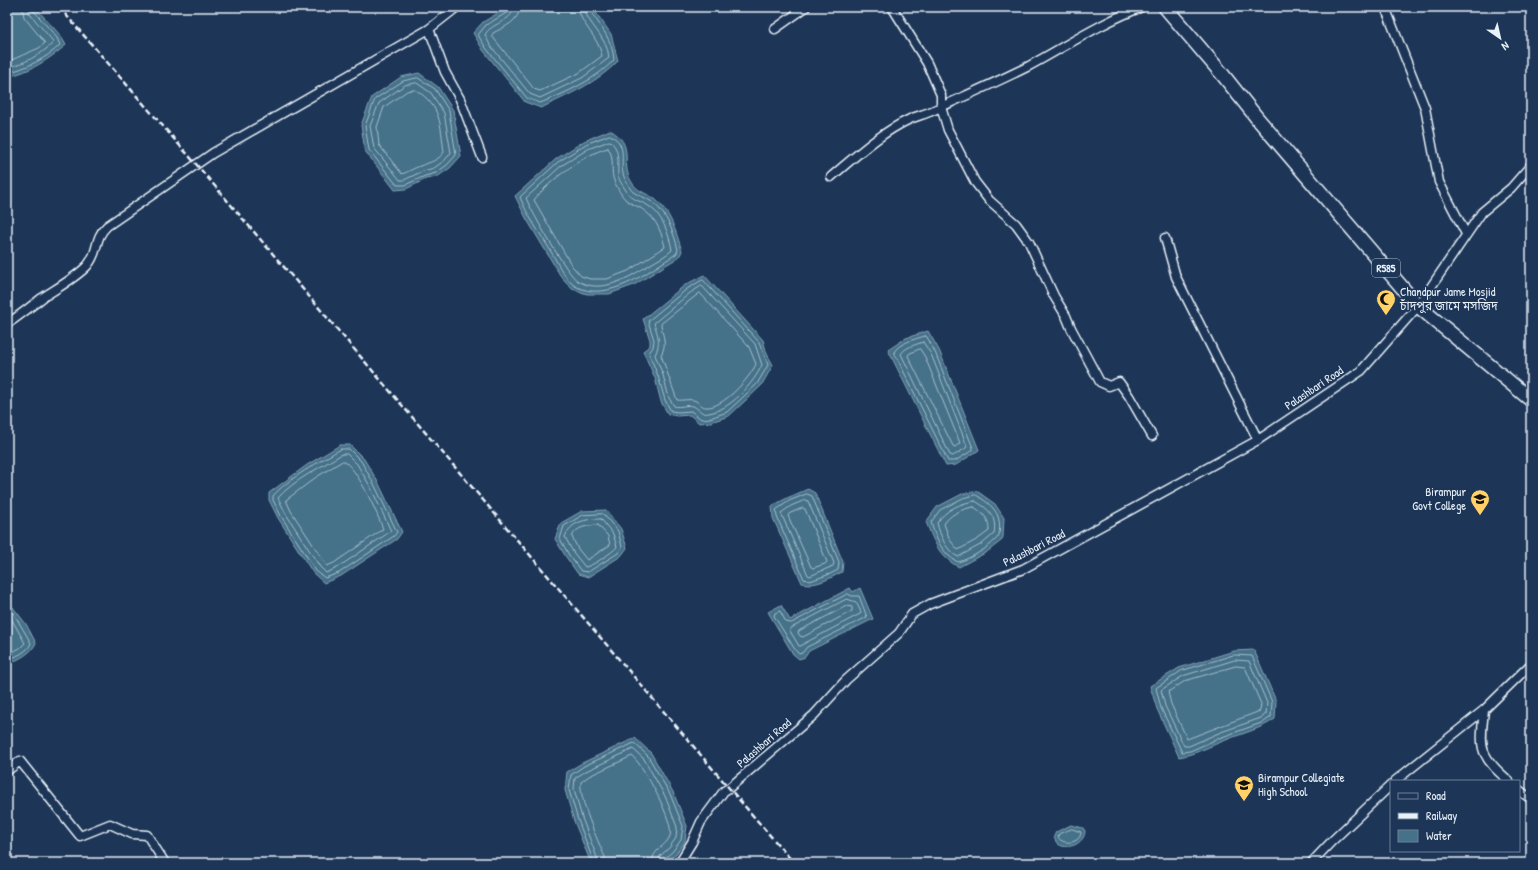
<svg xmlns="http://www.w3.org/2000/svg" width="1538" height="870" font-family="'Patrick Hand','Noto Sans Bengali',sans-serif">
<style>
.water{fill:#457189;stroke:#86a4b5}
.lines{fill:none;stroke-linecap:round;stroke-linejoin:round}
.shore{stroke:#a7becc;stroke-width:1}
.minor-casing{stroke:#e8f1f8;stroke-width:11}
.primary-casing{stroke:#e8f1f8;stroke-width:16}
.minor{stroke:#1d3557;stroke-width:8}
.primary{stroke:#1d3557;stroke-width:13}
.rail{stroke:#e8f1f8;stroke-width:2.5;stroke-dasharray:6 3;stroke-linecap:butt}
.labels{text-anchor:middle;stroke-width:3.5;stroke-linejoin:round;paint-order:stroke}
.shield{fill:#1d3557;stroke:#abb9c8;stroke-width:1}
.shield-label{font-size:11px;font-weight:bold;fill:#e8f1f8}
.poi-label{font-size:12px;fill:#e8f1f8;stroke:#1d3557;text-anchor:start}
.street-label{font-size:12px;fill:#e8f1f8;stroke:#1d3557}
</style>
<rect width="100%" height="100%" fill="#1d3557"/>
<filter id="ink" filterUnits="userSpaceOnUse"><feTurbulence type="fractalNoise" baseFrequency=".025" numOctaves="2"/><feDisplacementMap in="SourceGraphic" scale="8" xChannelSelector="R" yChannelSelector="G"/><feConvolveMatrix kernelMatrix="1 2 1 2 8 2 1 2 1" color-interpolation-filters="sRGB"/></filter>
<g filter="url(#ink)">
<!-- water -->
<path class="water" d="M7,7H35L60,35L66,45C47,61 31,71 7,77Z
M508,7H592L611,34L618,61C597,83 568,95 541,108L525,102L483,50L473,33L483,22Z
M419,73L438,87L453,110L461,156L450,168L437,177L426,179L406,189L395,190L365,151L361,125L372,97L401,77Z
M610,130C636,145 620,162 631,181C638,193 646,192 655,199C671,212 676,232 682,251L679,257L634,285L609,294H587L572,289L560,275L526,218L515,196L556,159L584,141Z
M704,275L763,340L767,354L773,365L761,386L729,416L711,422L699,423L690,415L677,416L668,414L661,402L655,378L643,351L650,346V340L643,319L685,285Z
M928,331L939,350L979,450L956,465L946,466L888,350L906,338Z
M340,445H350L364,459L378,482L402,532L397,539L341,576L324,583L313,573L278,518L269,500V493L307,465Z
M808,489L815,493L843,562L842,572C830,578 816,587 802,583L773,518L772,506L787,498Z
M977,491L995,504L1004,518L1003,537L1001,541L987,552L959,567C939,557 934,542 926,522L937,507L962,494Z
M606,510L621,529L627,548L621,556L588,577L578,574L566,557L555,539L561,523L582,511Z
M850,588L853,592L860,588L873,619L809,651L805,657L799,659L793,654L768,612L781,605L790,620Z
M12,606L26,624L36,643C31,654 19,659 8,664H7V608Z
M1254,650L1276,701L1275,719C1261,729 1243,733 1226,740C1210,746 1196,754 1179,757L1157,709L1150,686L1179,668L1234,651Z
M635,738L651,753L673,792L687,826L685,841L676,854L665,863H591L574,821L565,790L567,772L582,763Z
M1071,825L1083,828L1085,831C1085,847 1056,854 1054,836L1056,832Z"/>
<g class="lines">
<!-- shore -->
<path class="shore" d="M509,7L508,12L486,25L478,35L486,48L527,98L540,103C566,93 595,80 614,60C613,41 600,25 590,11L589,7
M514,7C513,22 490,23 485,35L490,45L530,94L540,98L582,78L609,58C608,37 585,22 584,7
M520,7C519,22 504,27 493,33L492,36L534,89L540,91L579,73L602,56C599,37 579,23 578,7
M7,62L39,48L45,43L24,17L22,7
M7,68C23,64 41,55 53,43L52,40L30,14L28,7
M7,73C26,68 46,59 60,45L57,38L34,11L33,7
M418,78L435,89L449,111L456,155L447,165L436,173L425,176L405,185H397L369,150L365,126L375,99L403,81Z
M417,83L431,93L444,113L451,153L444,161L434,168L423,171L404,180H400L374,148L370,126L379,103L405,85Z
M416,90C442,107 440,124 444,152C438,161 430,162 420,166C414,168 408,172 402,174L379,145L377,127L384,107L407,91Z
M610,135C631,146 617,164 625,179C627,183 630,189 633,192C639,196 647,198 652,202C667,213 674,233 678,250L676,254C649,271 608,304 575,286C565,280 555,258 549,248C539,232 527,215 520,197L558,162L586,144Z
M610,141C621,150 617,163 618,175C619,181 624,187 627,192C631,199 640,201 647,205C662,213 669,234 672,250C666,256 657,260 649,265C630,277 602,295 578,281C568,276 531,211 526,198L561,166L588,149Z
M608,148C616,158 609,172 615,183C618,189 621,195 625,199C631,205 640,206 646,212C657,220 662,234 665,247L628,271L607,279H590L581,276L572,266L534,200C549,181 584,154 608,148Z
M703,280L759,342L768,365L757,384L727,412L710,418L701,419L691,411L678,412L671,411L665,400L658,376L649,353L653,347L654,340L648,321L687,289Z
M702,286L755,344L762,365C754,383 730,410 709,413C701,415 700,409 693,406C687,404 680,408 674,406L669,398L663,375L655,355C661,342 658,336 654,323L690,293Z
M700,293L749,347L756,364C750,378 722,409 706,407C702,407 699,403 696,401C690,398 683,401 677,400L661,355C668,342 662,336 661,324Z
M925,336L927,337L935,352L973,448V450L955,461H948L894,352C899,343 915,339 925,336Z
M923,342L931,354L967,446L966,448L953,456L950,455L901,354C905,347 915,345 923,342Z
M920,349L925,357L960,443L955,447L953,446L908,356L909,354Z
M341,449H349L361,461L374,484L397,532L394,536L339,573L325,578L316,571L281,516L273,500V496C286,480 322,460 341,449Z
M342,454H347L357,464L370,486L391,531L337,568L326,573L320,567L286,514L278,498C292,481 323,466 342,454Z
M343,461C356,465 378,515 383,529L334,563L327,566L325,563L291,511L286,500L315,478Z
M807,494L812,496L839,562L838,570L830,574L810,581L804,579L777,517L776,510L789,501Z
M976,495C994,506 1002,514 999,535C993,546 970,559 958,562C943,555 935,538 931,522L940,510L963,498Z
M806,500L808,501L834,563L833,566L810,576L808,575L781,513L791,506Z
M975,501C989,509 997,516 994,534L982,544L958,557C946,551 940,535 937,523C945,510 960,503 975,501Z
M974,507C984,514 989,518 989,531L978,539L958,550L950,540L944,524C949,515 963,508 974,507Z
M803,508L805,509L827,562L825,564L813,568L811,567L788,516L789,514Z
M603,514L618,531L622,547L618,553L588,572L581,571L569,555L560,539L564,526L583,515Z
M601,519L613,534L617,547C613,552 591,567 585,567L573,552L565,537C571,521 586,519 601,519Z
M598,525L608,536L610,545L587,560L578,549L572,537C575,527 589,525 598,525Z
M848,594L852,596H859L867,617L807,647L802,653L799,654L796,651L774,616L775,613L780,611L786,622L791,623Z
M847,599L856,602L861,612L860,614L805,643L801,646H799L790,631V629Z
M847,606L852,607V611L803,637L800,636L798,633L799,631Z
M7,612L11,611L14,614L31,643C28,652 15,657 7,660
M7,617L11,618L25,643L20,648L7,655
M1234,655L1252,656L1272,702L1271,717L1264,722L1222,737L1190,751L1182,752L1161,708L1156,688L1181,671Z
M1235,660L1249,661L1267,703L1266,714L1261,718L1221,732L1189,746H1184L1165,706L1161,690L1183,676Z
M1236,666L1245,667L1261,704L1260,711L1187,739L1171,704L1168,692L1185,681Z
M1072,829L1081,832C1081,843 1063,846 1058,837L1059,834Z
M594,863L578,820L569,790L571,775L584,766L634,743L648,756L670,794L683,826L681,840L673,851L664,859L663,863
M599,863L582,818L574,789L575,778L586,771L633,749L644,759L665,796L677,827L676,838L669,848L660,856L658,863
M605,863V857C597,839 579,800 581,782L589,776L632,756C643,764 675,823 670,836C666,847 652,849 652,863"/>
<!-- minor casing -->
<g class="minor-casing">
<path id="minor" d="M892,7L927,63L941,95V107L948,130L975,182L989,200L1016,224L1029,242L1054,296L1066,316L1071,328L1100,382L1109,386L1119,382L1129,396L1152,436
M1385,7L1425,108L1439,182L1466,234
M429,29L445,72L460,99L482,157
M775,29L806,7
M831,177C856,156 880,133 910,119C917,116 925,114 932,111C965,96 997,82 1029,66C1066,46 1102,22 1142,7
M1165,238L1176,277L1258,440
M7,324C19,316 30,307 42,298C57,288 74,279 87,266C100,251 93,239 107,226L213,153L429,29L457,7
M1484,710C1483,723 1479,743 1485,754C1490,765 1500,773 1509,781
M7,771L20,761L80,836L110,824L132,834L147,835L165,863
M1395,781L1484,710L1531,664
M1519,790L1531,799
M679,863L692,842L701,822L724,791L729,788L814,715L846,680L899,633L912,614L930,604L1023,569L1258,440L1361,371L1418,306L1482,212L1511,188L1531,165
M1311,863L1332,841L1391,785"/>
</g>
<!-- primary casing -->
<g class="primary-casing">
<path id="primary" d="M1165,7L1223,75L1257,118L1418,306L1531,400"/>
</g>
<!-- minor -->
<use href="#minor" class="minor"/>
<!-- primary -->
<use href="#primary" class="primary"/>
<!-- rail -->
<path class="rail" d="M59,7L196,164L729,788L794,863"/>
</g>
</g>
<!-- icons -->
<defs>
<g id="mosque-pin" transform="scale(1)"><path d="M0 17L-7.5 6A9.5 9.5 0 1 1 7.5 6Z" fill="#ffd166" stroke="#1d3557"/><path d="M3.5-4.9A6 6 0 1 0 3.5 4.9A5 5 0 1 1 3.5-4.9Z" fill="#111"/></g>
<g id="university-pin" transform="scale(1)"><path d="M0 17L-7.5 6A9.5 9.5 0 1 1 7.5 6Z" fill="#ffd166" stroke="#1d3557"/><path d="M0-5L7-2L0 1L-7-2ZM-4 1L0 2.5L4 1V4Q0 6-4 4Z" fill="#111"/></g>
<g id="school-pin" transform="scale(1)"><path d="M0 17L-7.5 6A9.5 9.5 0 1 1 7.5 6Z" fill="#ffd166" stroke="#1d3557"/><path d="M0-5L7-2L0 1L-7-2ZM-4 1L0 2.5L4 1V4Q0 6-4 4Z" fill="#111"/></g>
</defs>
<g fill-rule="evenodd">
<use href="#mosque-pin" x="1386" y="299"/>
<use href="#university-pin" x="1480" y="499"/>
<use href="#school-pin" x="1244" y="785"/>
</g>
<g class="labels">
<!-- shield labels -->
<rect class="shield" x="1372" y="259" width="28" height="18" rx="3"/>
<g class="shield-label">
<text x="1386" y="272">R585</text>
</g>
<!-- poi labels -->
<g class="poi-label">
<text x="1400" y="296">Chandpur Jame Mosjid<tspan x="1400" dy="14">চাঁদপুর জামে মসজিদ</tspan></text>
<text x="1466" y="496" text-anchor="end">Birampur<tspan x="1466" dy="14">Govt College</tspan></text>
<text x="1258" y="782">Birampur Collegiate<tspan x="1258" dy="14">High School</tspan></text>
</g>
<!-- street labels -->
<g class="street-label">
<text transform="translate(1314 388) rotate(-34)" y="4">Palashbari Road</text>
<text transform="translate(1034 548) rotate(-27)" y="4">Palashbari Road</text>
<text transform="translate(764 743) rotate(-41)" y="4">Palashbari Road</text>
</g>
</g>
<!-- margin -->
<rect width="1538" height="870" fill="none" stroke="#1d3557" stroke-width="24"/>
<rect x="12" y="12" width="1514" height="846" fill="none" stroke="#e8f1f8" stroke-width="1.5" filter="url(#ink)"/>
<!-- legend -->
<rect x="1390" y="780" width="130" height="72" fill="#1d3557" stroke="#6e8097"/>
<rect x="1398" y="793" width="20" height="6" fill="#1d3557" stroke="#6e8097"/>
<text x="1426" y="800" font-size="12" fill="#e8f1f8">Road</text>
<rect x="1398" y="813" width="20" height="6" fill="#e8f1f8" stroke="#6e8097"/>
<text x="1426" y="820" font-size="12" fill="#e8f1f8">Railway</text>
<rect x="1398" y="830" width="20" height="12" fill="#457189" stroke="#6e8097"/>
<text x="1426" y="840" font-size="12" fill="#e8f1f8">Water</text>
<!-- north arrow -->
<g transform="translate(1500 38) rotate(146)" stroke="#1d3557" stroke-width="3" paint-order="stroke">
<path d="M0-3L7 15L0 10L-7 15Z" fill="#e8f1f8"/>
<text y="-6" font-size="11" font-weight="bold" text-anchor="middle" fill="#e8f1f8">N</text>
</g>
</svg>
